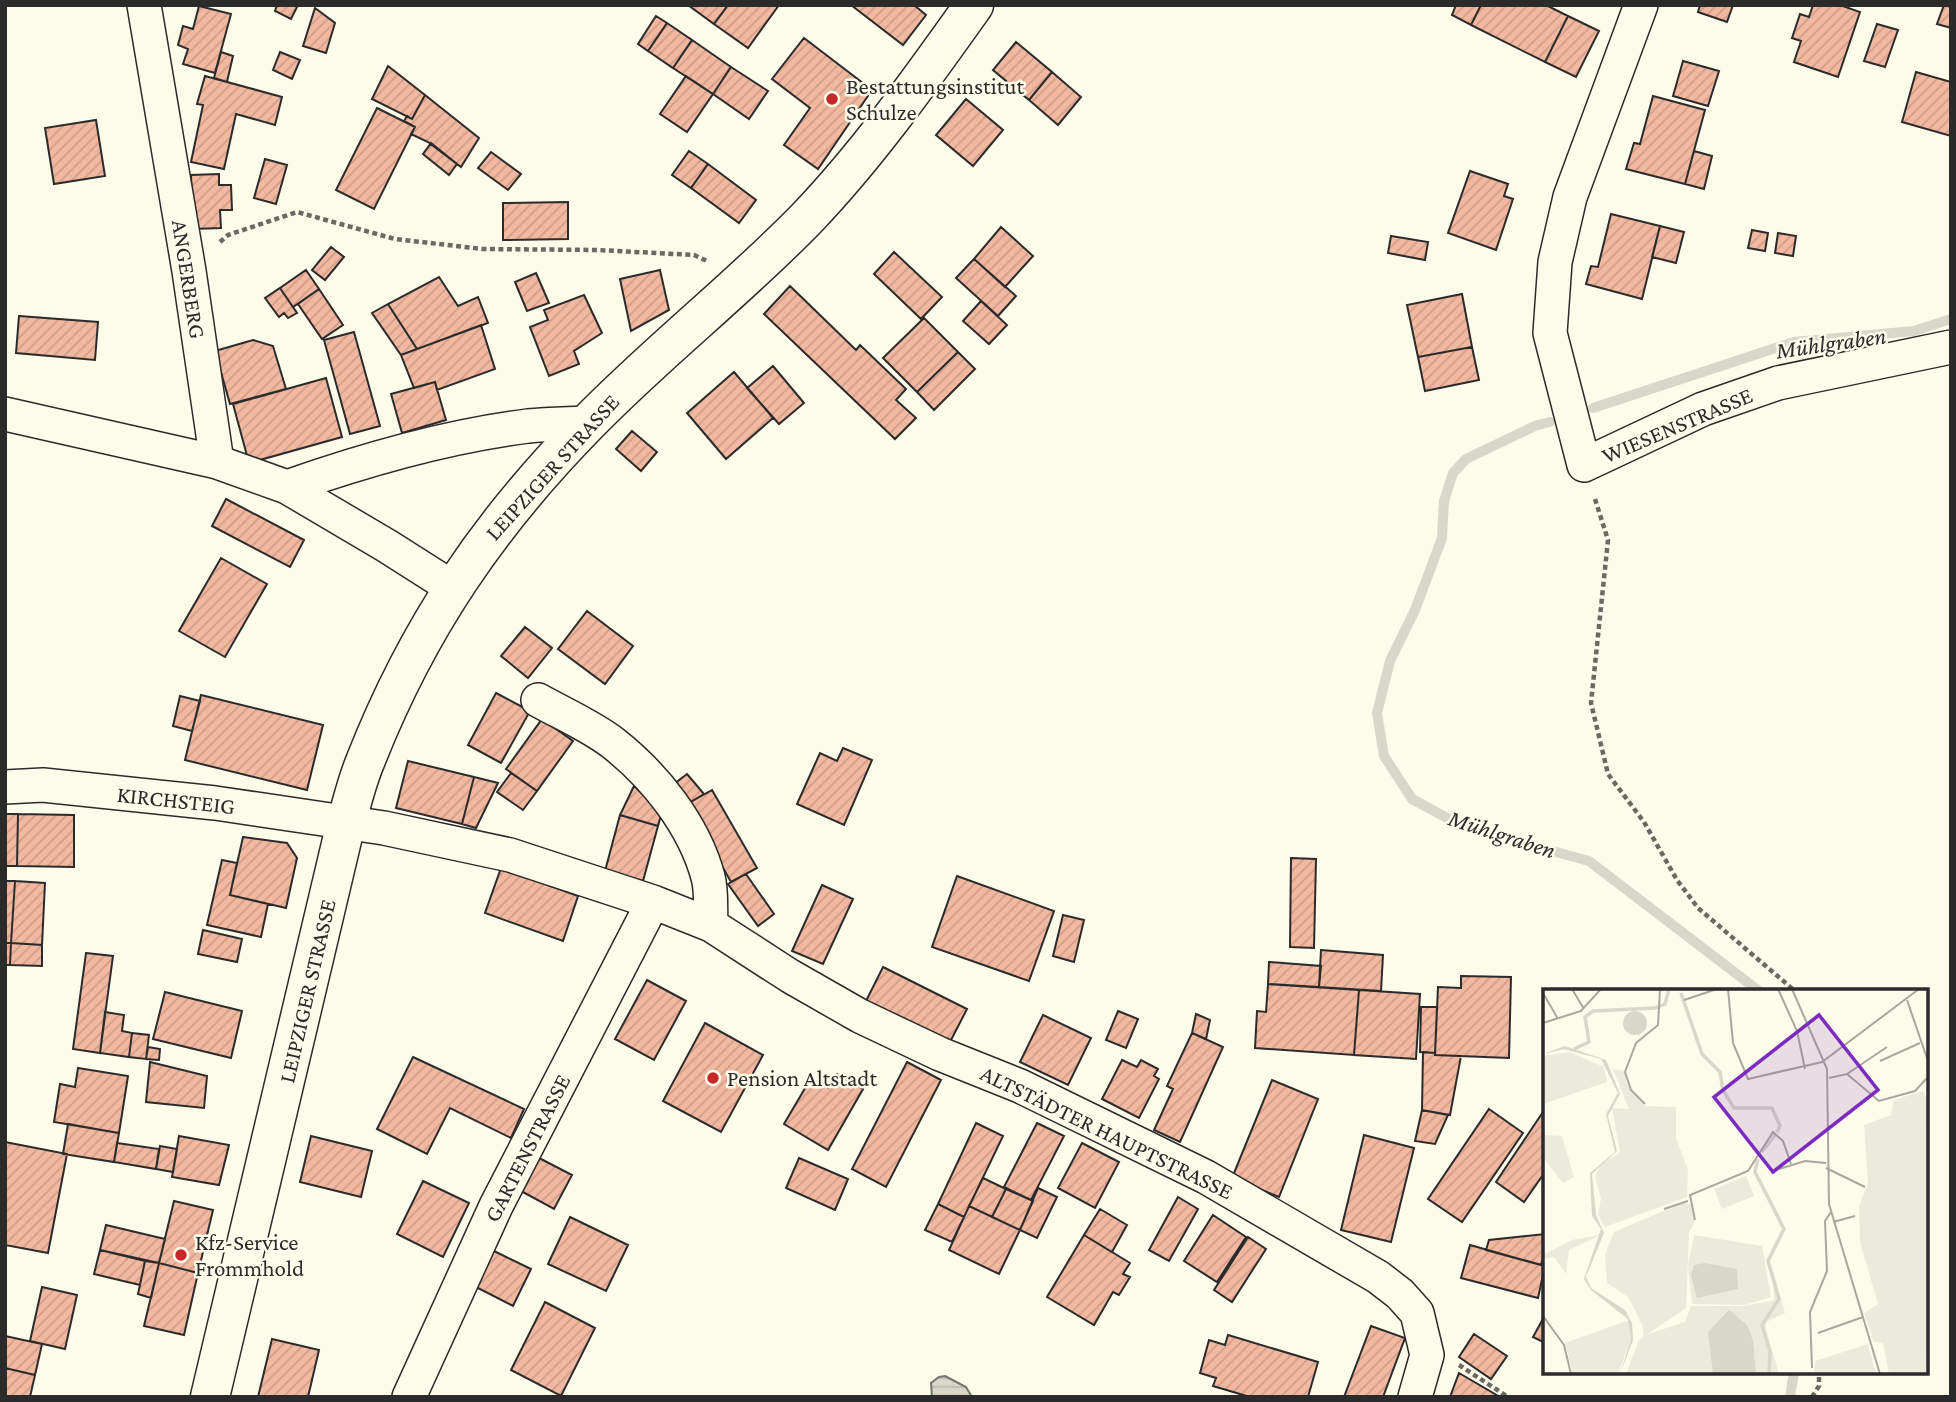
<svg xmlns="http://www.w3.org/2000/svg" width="1956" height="1402" font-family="'Crimson Pro',serif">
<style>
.water{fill:url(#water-rules);stroke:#74746e;stroke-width:2}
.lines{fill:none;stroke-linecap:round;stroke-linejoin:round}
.stream{stroke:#d8d7c9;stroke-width:10}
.building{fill:url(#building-hatch);stroke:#2b2b2b;stroke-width:2}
.minor-casing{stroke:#2b2b2b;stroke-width:36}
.tertiary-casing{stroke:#2b2b2b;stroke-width:41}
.path{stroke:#6a6964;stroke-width:4.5;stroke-dasharray:5 3.5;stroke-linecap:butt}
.minor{stroke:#fdfbea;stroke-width:33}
.tertiary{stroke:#fdfbea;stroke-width:38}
.poi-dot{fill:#c62828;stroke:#fdfbea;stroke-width:2.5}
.labels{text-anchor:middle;stroke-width:5;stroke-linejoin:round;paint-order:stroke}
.poi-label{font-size:23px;fill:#2b2b2b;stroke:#fdfbea;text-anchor:start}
.street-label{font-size:23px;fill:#2b2b2b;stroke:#fdfbea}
.water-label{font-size:24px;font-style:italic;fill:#2b2b2b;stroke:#fdfbea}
.inset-river{fill:none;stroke:#d8d7c9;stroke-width:3.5}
.inset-road{fill:none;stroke:#a9a89e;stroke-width:2}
.view{fill:#7b2cbf;fill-opacity:0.15;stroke:#7b2cbf;stroke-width:3.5}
.inset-edge{fill:none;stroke:#2b2b2b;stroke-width:3.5}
</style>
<defs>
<pattern id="water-rules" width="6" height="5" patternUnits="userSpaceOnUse" patternTransform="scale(1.75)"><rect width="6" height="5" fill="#d8d7c9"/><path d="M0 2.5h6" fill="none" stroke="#bab9ad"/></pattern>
<pattern id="building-hatch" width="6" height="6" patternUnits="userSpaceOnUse" patternTransform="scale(1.75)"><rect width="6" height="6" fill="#f2b8a0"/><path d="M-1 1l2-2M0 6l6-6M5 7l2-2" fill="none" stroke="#d09e8a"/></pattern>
</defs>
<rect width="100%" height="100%" fill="#fdfbea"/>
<!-- water -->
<path class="water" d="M945,1376L966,1387L972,1397H932L931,1383L939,1377Z"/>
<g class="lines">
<!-- stream -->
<path class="stream" d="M1593,408L1794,342L1914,331L1951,319
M1550,422L1535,426L1466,459L1453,473L1444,501L1442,538L1415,610L1390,661L1377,713L1384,756L1412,799L1462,826L1589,861L1759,991
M1790,1397L1794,1372"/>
</g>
<!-- building -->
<path class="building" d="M277,5H298L291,19L275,11Z
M688,5H728L714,24Z
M728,5H779L748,48L714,24Z
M851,5H914L926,15L903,45Z
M1456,5H1481L1471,25L1452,15Z
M1481,5H1546L1568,16L1545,62L1471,25Z
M1700,5H1733L1727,22L1698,12Z
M1813,5H1840L1860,12L1838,77L1794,62L1801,41L1792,38L1800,14L1809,17Z
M1944,5L1951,7V28L1937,24Z
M199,6L231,14L215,73L183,64L188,49L178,45L183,26L193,29Z
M315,8L335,23L326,53L303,46Z
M656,16L667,23L648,51L638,44Z
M1568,16L1599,31L1576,77L1545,62Z
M667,23L692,40L673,68L648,51Z
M1877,24L1898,30L1885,67L1864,61Z
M804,38L872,90L818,169L784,145L810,108L772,79Z
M692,40L731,67L713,94L673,68Z
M1016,42L1052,72L1029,100L993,70Z
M221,52L233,56L227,82L214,78Z
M280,52L300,60L292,79L273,70Z
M1683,61L1719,71L1708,106L1673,96Z
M388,66L425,95L412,119L372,99Z
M731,67L768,91L749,119L713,94Z
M1052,72L1081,97L1058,125L1029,100Z
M1916,72L1951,82V136L1902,122Z
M205,76L282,97L275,125L236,114L224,169L191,162L203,105L197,104Z
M686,76L713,94L687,132L660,114Z
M425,95L479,138L461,167L428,142L411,134L415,127L404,121L407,116L412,119Z
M1653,96L1705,110L1685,184L1626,169L1634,143L1640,144Z
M966,99L1003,130L973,166L936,135Z
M377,108L415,127L374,209L336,190Z
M96,120L105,176L54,184L45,128Z
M431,143L457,164L449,175L423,154Z
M689,151L708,164L691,188L672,175Z
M1694,151L1712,156L1704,189L1685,184Z
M491,152L521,174L508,190L478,168Z
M265,159L287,165L276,204L254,198Z
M708,164L756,200L739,223L691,188Z
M1470,171L1508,184L1504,196L1513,199L1496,250L1448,233Z
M219,174V185H231L232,210H220L221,228L193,229L191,175Z
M568,202V239L503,240V203Z
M1611,214L1660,226L1642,299L1586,284L1591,266L1598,267Z
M1660,226L1684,232L1676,263L1652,257Z
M1001,227L1033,256L1005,287L974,259Z
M1752,230L1768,233L1765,251L1748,248Z
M1778,233L1796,236L1793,256L1775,253Z
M1391,236L1428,242L1425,260L1388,253Z
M331,247L344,257L325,280L312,270Z
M894,252L942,297L921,319L874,274Z
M974,259L1016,296L998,316L956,278Z
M306,270L319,289L293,307L280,288Z
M660,270L669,310L631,331L620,279Z
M536,273L549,303L527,311L515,282Z
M439,277L458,306L478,297L488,323L417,349L388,304Z
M790,286L856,350L860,345L906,389L896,400L916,418L895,439L764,314Z
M280,288L297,313L288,318L284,313L279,317L265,298Z
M319,289L343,325L322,339L298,304Z
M1462,294L1472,347L1418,357L1407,305Z
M584,295L602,333L574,351L579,364L549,376L530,327L548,320L544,310Z
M981,301L1007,325L989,344L963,321Z
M388,304L417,349L401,355L372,313Z
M19,316L98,322L95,360L16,353Z
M924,318L958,352L917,392L883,358Z
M481,325L495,369L437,390L435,382L414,388L401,355Z
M354,332L380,426L350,434L324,340Z
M253,340L273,346L286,389L230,404L215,351Z
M1472,347L1479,380L1425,391L1418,357Z
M958,352L975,369L934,410L917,392Z
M773,366L804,403L779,424L747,388Z
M734,372L773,418L726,459L687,413Z
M326,378L342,437L249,463L233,404Z
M435,382L446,420L402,433L391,394Z
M632,431L657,452L641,471L616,449Z
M226,499L304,540L290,567L212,526Z
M221,558L267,584L225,657L179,631Z
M587,611L633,646L605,684L558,649Z
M525,627L552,648L528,678L501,656Z
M496,693L530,711L501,763L468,745Z
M201,695L323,725L307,790L185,760Z
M180,696L200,701L192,731L173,726Z
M542,719L573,741L537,791L506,769Z
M843,748L872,760L844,825L797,804L820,753L837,761Z
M408,761L474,777L462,824L396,808Z
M511,773L537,791L523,810L497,792Z
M687,774L704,794L689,803L674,784Z
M474,777L498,783L476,828L462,824Z
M634,786L662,811L658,826L620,815Z
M712,790L757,868L731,882L687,804Z
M5,814H18L17,866H5Z
M18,814L74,815V867L17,866Z
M620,815L658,826L643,881L605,871Z
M243,837L287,843L297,858L286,908L230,895Z
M1291,858L1316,859L1314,948L1290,947Z
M222,860L237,863L230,895L268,904L261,937L207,925Z
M501,868L578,896L563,941L485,913Z
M746,874L774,914L758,926L728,884Z
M957,876L1054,911L1029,981L932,947Z
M5,881H15L11,943H5Z
M15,881L45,883L42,945L11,943Z
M822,885L853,899L823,964L792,951Z
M1063,915L1084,920L1074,962L1053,956Z
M203,930L242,939L237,962L198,954Z
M5,943H11L10,965H5Z
M11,943L42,945V966L10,965Z
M1321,950L1383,955L1381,991L1319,987Z
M86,953L113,956L100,1053L73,1049Z
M1269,962L1321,966L1319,987L1268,984Z
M883,967L967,1009L949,1044L865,1003Z
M1461,976L1511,977L1509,1058L1435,1055L1438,987L1461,988Z
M647,980L686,1001L654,1060L615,1039Z
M1268,984L1359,990L1354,1055L1255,1048L1257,1011L1266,1012Z
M1359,990L1420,994L1416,1059L1354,1055Z
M165,992L242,1011L231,1058L153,1039Z
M1421,1007H1437L1435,1053L1420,1052Z
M1118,1011L1138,1019L1126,1048L1106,1040Z
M105,1012L124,1015L122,1031L132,1033L129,1057L100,1053Z
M1196,1014L1210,1020L1206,1039L1192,1033Z
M1043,1015L1091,1038L1068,1085L1020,1062Z
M705,1023L763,1055L721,1132L663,1101Z
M132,1033L149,1035L146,1059L129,1057Z
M1192,1033L1223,1047L1180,1142L1154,1130L1173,1089L1167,1086Z
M148,1047L160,1049L159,1060L146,1059Z
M1423,1052L1435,1053V1055L1461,1056L1450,1115L1422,1110Z
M413,1057L524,1109L511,1138L450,1108L427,1154L377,1129Z
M1122,1060L1137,1067L1141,1060L1158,1069L1154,1076L1159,1079L1139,1118L1102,1099Z
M150,1062L207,1076L204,1108L146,1102Z
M907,1062L941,1080L886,1187L852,1169Z
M78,1068L128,1076L119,1133L54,1122L60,1084L75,1087Z
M837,1074L863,1089L828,1150L784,1124L811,1078L828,1088Z
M1272,1080L1318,1099L1279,1197L1232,1178Z
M1489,1109L1523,1133L1462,1222L1428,1199Z
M1545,1109V1172L1524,1202L1496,1182Z
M1422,1110L1448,1115L1435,1144L1415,1141Z
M976,1123L1003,1136L964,1217L938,1204Z
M1037,1123L1064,1136L1031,1200L1004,1187Z
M68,1124L119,1133L114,1162L63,1154Z
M1364,1135L1414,1148L1391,1242L1341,1230Z
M179,1136L229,1145L219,1185L172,1177Z
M311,1136L372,1151L361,1197L300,1182Z
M5,1142L67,1154L48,1253L5,1245Z
M117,1143L159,1149L156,1169L114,1162Z
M1082,1143L1119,1162L1095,1208L1058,1188Z
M160,1146L177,1149L173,1172L156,1169Z
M539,1158L572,1175L554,1209L521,1191Z
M799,1158L848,1179L835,1210L786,1188Z
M983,1178L1006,1189L992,1217L969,1206Z
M423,1181L469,1203L443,1257L397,1234Z
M1038,1188L1057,1197L1037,1238L1020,1230Z
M1006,1189L1033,1201L1020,1230L992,1217Z
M1178,1197L1198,1209L1169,1261L1149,1250Z
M174,1201L213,1210L198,1273L159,1263Z
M938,1204L964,1217L952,1242L925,1230Z
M969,1206L1020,1230L999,1274L949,1250Z
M1100,1209L1127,1225L1112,1252L1084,1235Z
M1213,1215L1246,1237L1217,1282L1184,1261Z
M570,1217L628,1245L606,1291L548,1264Z
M106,1225L165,1239L159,1263L100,1250Z
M1545,1234V1252L1541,1265L1486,1250L1489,1240Z
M1084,1235L1130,1263L1123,1274L1130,1277L1119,1295L1113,1292L1094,1325L1047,1297Z
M1248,1237L1266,1249L1232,1302L1214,1290Z
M1470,1245L1545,1266L1538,1298L1461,1278Z
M100,1250L145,1261L140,1285L94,1274Z
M492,1250L531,1269L513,1306L474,1286Z
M145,1261L159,1263L151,1298L138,1294Z
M159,1263L198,1273L184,1335L144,1326Z
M42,1287L77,1295L65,1349L30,1341Z
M545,1302L595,1328L561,1396L511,1370Z
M1545,1315V1343L1533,1337Z
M1371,1326L1405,1338L1383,1397H1344Z
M1474,1334L1507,1356L1491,1379L1459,1357Z
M1228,1335L1318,1362L1308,1397H1250L1213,1386L1216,1378L1200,1373L1209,1340L1225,1345Z
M5,1336L42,1344L35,1375L5,1368Z
M272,1339L319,1350L308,1397H258Z
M5,1368L35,1375L30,1397H5Z
M1459,1373L1500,1397H1450Z"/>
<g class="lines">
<!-- minor casing -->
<g class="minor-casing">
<path id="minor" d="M144,5L189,271L217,462L287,487L387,546L453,588
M1641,5L1570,197L1555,262L1550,333L1584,465L1703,409L1778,383L1951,347
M5,414L217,462
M287,487C364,460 447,436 528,426C548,424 568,424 588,423
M538,700C563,714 591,726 613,743C655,776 694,825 708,877C712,891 710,910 711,925
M5,787L43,785L215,803L384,828L510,855L653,902L711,925L790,976L860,1016L940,1054L1020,1086L1206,1177L1378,1277L1400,1294L1417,1313L1427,1355L1415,1397
M409,1397L496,1206L653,902"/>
</g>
<!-- tertiary casing -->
<g class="tertiary-casing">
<path id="tertiary" d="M210,1397L346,823C352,803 357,781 365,762C417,629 488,525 587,424C657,352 737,290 807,218C869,153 922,78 974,5"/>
</g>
<!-- path -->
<path class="path" d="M220,242L228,235L297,212L395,239L483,249L598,250L694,255L707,261
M1595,499L1608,540L1591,703L1608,774L1644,822L1677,880L1698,908L1795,991
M1459,1365L1508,1397
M1812,1397L1819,1386V1372"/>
<!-- minor -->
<use href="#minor" class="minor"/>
<!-- tertiary -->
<use href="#tertiary" class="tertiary"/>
</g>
<!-- markers -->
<g class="poi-dot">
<circle cx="832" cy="99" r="7"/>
<circle cx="713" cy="1078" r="7"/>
<circle cx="181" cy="1255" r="7"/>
</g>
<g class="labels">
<!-- poi labels -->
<g class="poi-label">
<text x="846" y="94">Bestattungsinstitut<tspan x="846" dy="26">Schulze</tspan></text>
<text x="727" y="1086">Pension Altstadt</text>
<text x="195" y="1250">Kfz-Service<tspan x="195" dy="26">Frommhold</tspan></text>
</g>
<!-- street labels -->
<g class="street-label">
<text transform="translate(189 279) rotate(81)" y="8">ANGERBERG</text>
<text transform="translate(1677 425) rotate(-23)" y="8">WIESENSTRASSE</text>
<text transform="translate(552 467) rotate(-48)" y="8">LEIPZIGER STRASSE</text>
<text transform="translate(176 800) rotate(6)" y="8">KIRCHSTEIG</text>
<text transform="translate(307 991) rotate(-77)" y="8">LEIPZIGER STRASSE</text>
<text transform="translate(1107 1132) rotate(26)" y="8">ALTSTÄDTER HAUPTSTRASSE</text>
<text transform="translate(527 1148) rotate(-63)" y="8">GARTENSTRASSE</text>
</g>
<!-- water labels -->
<g class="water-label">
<text transform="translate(1831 343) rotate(-8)" y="8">Mühlgraben</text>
<text transform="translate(1502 834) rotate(18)" y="8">Mühlgraben</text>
</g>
</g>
<!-- overview -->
<g transform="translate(1543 989)">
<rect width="385" height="385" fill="#fdfbea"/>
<path d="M27,63L61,78L64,93L0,115V67ZM70,80L82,82L84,96L102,117L133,118V149L145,181L144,208L62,238L55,226L58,209L52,187L59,174L77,164L69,119L86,120ZM57,246L26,261L23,285L11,268L0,270V266L29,251ZM86,331L88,350L75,385H30L22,354ZM132,339L156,385H83L96,351ZM325,355L333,385H261L271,383L272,372Z" fill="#ecebdb"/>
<path d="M380,102L384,111L383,385H346L340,354L331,353L321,324L335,315L317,253L316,217L325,194L321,136L348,126L351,111Z" fill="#ecebdb"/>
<path d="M0,146L19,147L31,188L20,194L0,169ZM139,214L148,215L152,232L146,244L143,319L105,345L142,333L148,317H201L231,311L230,282L242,324L223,333V340L236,385H105L99,335L85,308L64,294L62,266L71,243ZM151,246L219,257L228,308L202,316L149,315L145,276Z" fill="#ecebdb"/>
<path d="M203,187L211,207L179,220L171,200Z" fill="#ecebdb"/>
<path d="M80 34a12 12 0 1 1 24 0a12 12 0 1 1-24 0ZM22,57L63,71L77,105L65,127L74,162L49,185L53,226L61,244L43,288L48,299L82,321L89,334L90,351L77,385L88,350L85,330L48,301L41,290L58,240L49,227L47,184L72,163L63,125L75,104L58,70L21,60L0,65ZM162,274L194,280L195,300L154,309L148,286L151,276ZM186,321L204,336L210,351L213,385H170L165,343Z" fill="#d8d7c9"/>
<path class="inset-river" d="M138,4L159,65L177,83L180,101L191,119H229L237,137L234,143M31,60L46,53L42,28L50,22L112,19L122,15L126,0M219,163L232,146M215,170L212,183L241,240L225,272L236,310L219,336L227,363L226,385"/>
<path class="inset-road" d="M29,0L41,20M185,0L190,54L205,90L279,73L376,0M235,0L254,42L262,80M249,0L284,80L286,215L337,385M0,4L15,30M141,11L174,0M364,11L385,72M0,34L38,22L58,0M337,72L377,54M304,85L344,58M286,89L304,85L336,112L372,102L385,88M102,115L88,101L82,83L93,54L115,36L117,0M283,179L322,198M236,180L262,172L283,174M121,220L145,212M152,231L147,206L205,182L230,143L240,152L248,175M290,233L312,227M0,327L21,356L28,385M275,344L320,328M269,379L267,323L284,282L282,232L288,223"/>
<path class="view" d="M276,26L335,101L230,183L171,108Z"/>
<rect width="385" height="385" class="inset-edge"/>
</g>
<!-- border -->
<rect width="1956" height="1402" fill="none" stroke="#2b2b2b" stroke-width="14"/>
</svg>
